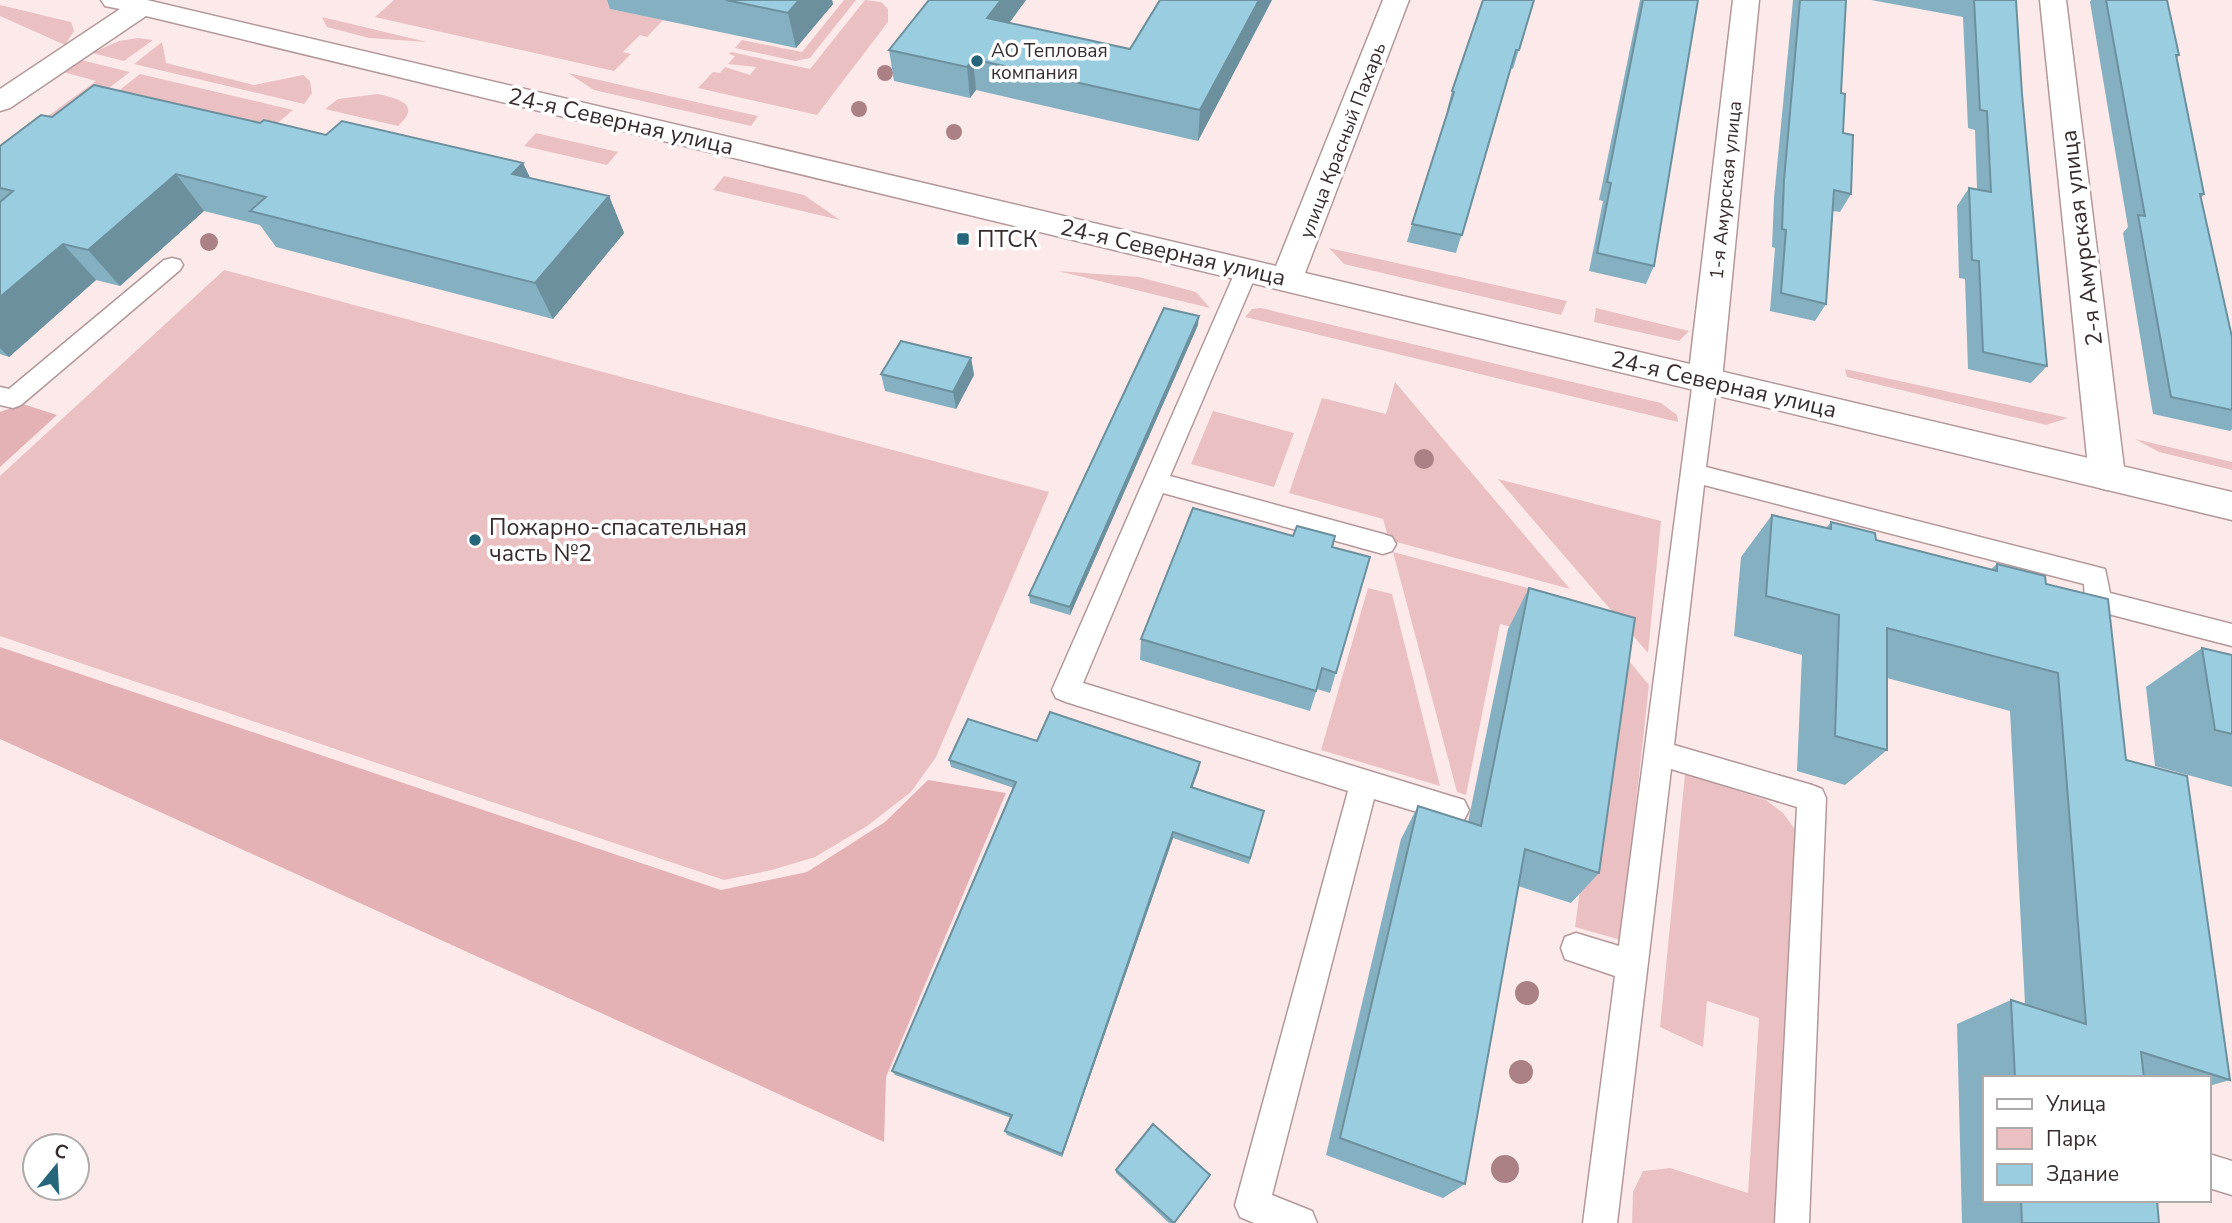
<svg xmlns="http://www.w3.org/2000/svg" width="2232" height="1223" font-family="'Nunito Sans',sans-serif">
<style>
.green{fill:#eac0c3}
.forest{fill:#e4b1b5}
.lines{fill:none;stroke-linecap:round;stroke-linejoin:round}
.lane-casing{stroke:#b3989a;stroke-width:3}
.street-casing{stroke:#b3989a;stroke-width:3}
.secondary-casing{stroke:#b3989a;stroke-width:3}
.lane{fill:#fff;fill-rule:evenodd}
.street{fill:#fff;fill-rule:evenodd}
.secondary{fill:#fff;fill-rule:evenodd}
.tree{fill:#ab8186}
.wall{fill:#84b0c1}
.shaded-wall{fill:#6c909d}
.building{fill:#9acde0;stroke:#6c909d;stroke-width:2}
.poi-dot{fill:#25667a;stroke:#fff;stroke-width:2.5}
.labels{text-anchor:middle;stroke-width:7;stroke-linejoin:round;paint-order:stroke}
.far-poi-label{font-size:19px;fill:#382d2e;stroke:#fff;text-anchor:start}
.far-street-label{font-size:19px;fill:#382d2e;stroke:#fff}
.street-label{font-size:23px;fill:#382d2e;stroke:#fff}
.poi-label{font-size:23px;fill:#382d2e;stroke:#fff;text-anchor:start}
</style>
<rect width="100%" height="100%" fill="#fceaeb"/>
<!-- green -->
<path class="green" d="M394,0H618L610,9L663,20L647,37L640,35L623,52L631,54L614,71L375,17Z
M844,0H856L810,58L795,61L735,48L742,40L802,52Z
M865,0L881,2L888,9V22L817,115L698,88L713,72L720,73L725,67L750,75L756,67L728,64L735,56L729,54L731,52L810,69Z
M0,5L71,22L74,31L65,45L0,16Z
M322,17L427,42L369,38L327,27Z
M138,38L153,40L124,61L92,53L119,41Z
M162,42L166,63L254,85L303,75L310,81L312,93L304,104L134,64Z
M81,60L130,72L0,171V151L96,81L63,72Z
M568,73L758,116L751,126L594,90Z
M140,74L293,110L254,143L112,96Z
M378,94C399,99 422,104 398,126L325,109L338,99Z
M536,133L618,152L607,165L524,146Z
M724,176L804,195L840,220L713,190Z
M1329,248L1567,301L1561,315L1344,264Z
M224,270L1049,492L936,757L911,792L867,826L815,857L772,870L724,880L0,636V476Z
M1058,271L1139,277L1196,292L1210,308Z
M1261,308L1661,403L1677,415L1678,422L1245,317L1252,309Z
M1596,308L1689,331L1679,341L1594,322Z
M1845,369L2068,418L2046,425L1847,377Z
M1395,382L1570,589L1389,540L1383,519L1289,493L1322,398L1386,414Z
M1213,411L1294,433L1274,487L1191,464Z
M2135,439L2232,462V470L2159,452Z
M1498,479L1661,521L1648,653Z
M1393,552L1580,602L1649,685L1621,940L1575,927L1612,654L1500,624L1466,795L1457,792Z
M1368,588L1392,594L1440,786L1321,750Z
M1685,774L1766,800L1783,813L1797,832L1783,1223H1632L1633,1192L1643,1171L1670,1168L1748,1193L1759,1018L1707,1001L1703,1047L1660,1027Z"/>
<!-- forest -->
<path class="forest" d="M23,404L57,415L0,467V412Z
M0,647L721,890L807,872L885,822L928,780L1006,793L886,1077L884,1142L0,739Z"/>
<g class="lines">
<!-- lane casing -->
<g class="lane-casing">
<path id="lane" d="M172,258L180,260L183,265L180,270L21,405L13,408L0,405V387L9,389L164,260Z
M1247,263L1255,265L1258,270L1170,476L1383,534L1392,537L1396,544L1392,551L1383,554L1163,493L1083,683L1454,797L1464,800L1469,810L1464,820L1454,823L1374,799L1272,1195L1312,1211L1317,1223H1254L1240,1217L1235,1205L1348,791L1066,702L1056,698L1052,690L1236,270L1239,265Z
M1705,372L1713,374L1717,380L1706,467L2105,569L2110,593L2232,624V646L2089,609L2085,601L2084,584L1704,485L1674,745L1812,785L1822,789L1826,798L1809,1223H1775L1797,807L1671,769L1617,1223H1583L1615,976L1565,959L1561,948L1565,937L1576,933L1619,946L1693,380L1697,374Z
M2209,1154L2232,1161V1195L2209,1188Z"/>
</g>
<!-- street casing -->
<g class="street-casing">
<path id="street" d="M1733,0H1759L1722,380L1717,389L1705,392L1693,389L1688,380Z
M2040,0H2066L2125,476L2120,486L2107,490L2094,486L2089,476Z"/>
</g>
<!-- secondary casing -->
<g class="secondary-casing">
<path id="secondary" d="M101,0H147L1276,266L1383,0H1409L1305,273L2232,492V520L146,16L10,108L0,111V89L120,9L105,6Z"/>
</g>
<!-- lane -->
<use href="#lane" class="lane"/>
<!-- street -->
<use href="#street" class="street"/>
<!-- secondary -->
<use href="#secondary" class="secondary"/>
</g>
<!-- trees -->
<g class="tree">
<circle cx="885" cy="73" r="8"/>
<circle cx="859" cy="109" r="8"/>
<circle cx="954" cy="132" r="8"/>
<circle cx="209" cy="242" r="9"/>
<circle cx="1424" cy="459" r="10"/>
<circle cx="1527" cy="993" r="12"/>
<circle cx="1521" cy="1072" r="12"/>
<circle cx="1505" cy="1169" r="14"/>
</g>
<!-- wall -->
<path class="wall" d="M607,0H832L833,4L796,48L610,9Z
M929,0H1026L1009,23L1130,49L1272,0L1198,141L976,90L970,98L894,81L889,50Z
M1534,0L1513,69L1511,68L1456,253L1407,242L1412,224L1449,110H1447L1452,91Z
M1640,0H1698L1654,266L1646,284L1589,271L1603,201L1599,200Z
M1793,0H1846L1841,93L1843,133L1851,194L1840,212L1833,211L1826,304L1815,321L1770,311L1775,248L1772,247L1774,198Z
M1871,0H2016L2022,94L2047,366L2031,383L1968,369L1965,279L1959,278L1957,206L1969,188L1977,189L1975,130L1968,128L1963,17Z
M2091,0H2167L2179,55L2177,58L2204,194L2201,198L2232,337V429L2230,431L2153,414L2123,233L2128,227L2090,2Z
M52,117L260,123L326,135L523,163L530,178L609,196L624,233L553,319L276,247L260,225L204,211L120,286L96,280L9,357L0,354V146Z
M1198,325L1070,615L1030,603L1029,595Z
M971,358L974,375L956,409L885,391L881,374Z
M1772,515L1826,528L1831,522L1876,540L1991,569L1997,564L2046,584L2126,760L2230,1080L2209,1086V1078H1985V1200H2157L2159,1223H1962L1957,1024L2011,1000L2025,1004L2010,711L1887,678V750L1845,785L1797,771L1802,655L1734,636L1741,557Z
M1293,536H1335L1333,547L1370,557L1330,693L1317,689L1310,711L1140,660L1141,639Z
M1529,588L1599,873L1571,903L1518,886L1465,1184L1443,1198L1326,1155L1401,839L1418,806L1468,822L1508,629Z
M2202,648L2232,655V787L2155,766L2146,687Z
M1037,741L1199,769L1192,788L1264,811L1249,864L1173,838L1062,1157L1007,1135L1005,1131L1011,1118L895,1075L892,1071L1014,788L951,767L949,760Z
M1116,1170L1210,1175L1175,1223H1169L1116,1173Z"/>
<!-- shaded-wall -->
<path class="shaded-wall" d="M799,0H832L833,4L796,48L788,13Z
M1001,0H1026L990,49L987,18Z
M1259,0H1272L1198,141L1200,110Z
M973,59L976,90L970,98L967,67Z
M523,163L540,199L512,174Z
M176,174L204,211L120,286L88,250Z
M609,196L624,233L553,319L535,283Z
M63,244L96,280L9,357L0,348V297Z
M1199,316L1198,325L1070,615V607Z
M971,358L974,375L956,409L953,392Z
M1200,762L1199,769L1190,794L1191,787Z
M1173,832V838L1062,1157V1154Z"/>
<!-- building -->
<path class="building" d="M726,0H799L788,13Z
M929,0H1001L987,18L1130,49L1160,0H1259L1200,110L973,59L967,67L889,50Z
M1483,0H1534L1519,50H1516L1462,235L1412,224L1454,92L1452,91Z
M1643,0H1698L1654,266L1597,253L1611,183L1607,182Z
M1800,0H1846L1841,93L1845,94L1843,133L1853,135L1851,194L1834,190L1826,304L1781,293L1786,230L1782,229L1784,180Z
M1974,0H2016L2022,94L2047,366L1983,352L1979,261L1972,260L1969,188L1991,192L1987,111L1980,110Z
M2106,0H2167L2179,55H2176L2204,194H2200L2232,337V410L2171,397L2138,215L2145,216Z
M94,85L260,123L264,120L326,135L342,121L523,163L512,174L609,196L535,283L250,211L266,197L176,174L88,250L63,244L0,297V202L13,191L0,188V146L41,115L52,117Z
M1164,308L1199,316L1070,607L1029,595Z
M901,341L971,358L953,392L881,374Z
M1193,508L1293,536L1297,526L1335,536L1332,547L1370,557L1336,673L1322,668L1316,691L1141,639Z
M1772,515L1831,529V522L1875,533L1876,540L1997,571V564L2045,576L2046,584L2108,599L2126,760L2187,776L2230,1080L2141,1052L2144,1078H2015L2011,1000L2086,1024L2058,673L1887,628V750L1835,736L1839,615L1766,596Z
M1529,588L1635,618L1599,873L1525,849L1465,1184L1340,1138L1418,806L1481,826Z
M2202,648L2232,655V734L2215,730Z
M1050,712L1200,762L1191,787L1264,811L1250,858L1173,832L1062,1154L1005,1131L1012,1115L892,1071L1016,782L949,760L968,719L1037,741Z
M1153,1124L1210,1175L1174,1223L1116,1170Z
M2021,1200H2157L2159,1223H2022Z"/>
<!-- markers -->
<g class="poi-dot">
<circle cx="977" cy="61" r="7"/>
<rect x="956" y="232" width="14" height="14" rx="3.5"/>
<circle cx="475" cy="540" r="7"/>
</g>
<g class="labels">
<!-- far-poi labels -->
<g class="far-poi-label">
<text x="991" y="57">АО Тепловая<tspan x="991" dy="22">компания</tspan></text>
</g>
<!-- far-street labels -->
<g class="far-street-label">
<text transform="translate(1342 140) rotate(-69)" y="7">улица Красный Пахарь</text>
<text transform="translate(1725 190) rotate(-84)" y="7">1-я Амурская улица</text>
</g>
<!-- street labels -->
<g class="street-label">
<text transform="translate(621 121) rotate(13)" y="8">24-я Северная улица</text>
<text transform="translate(2081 238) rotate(-97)" y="8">2-я Амурская улица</text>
<text transform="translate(1173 252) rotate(13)" y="8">24-я Северная улица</text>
<text transform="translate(1724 384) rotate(13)" y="8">24-я Северная улица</text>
</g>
<!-- poi labels -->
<g class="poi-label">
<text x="977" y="247">ПТСК</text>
<text x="489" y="535">Пожарно-спасательная<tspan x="489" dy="26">часть №2</tspan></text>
</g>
</g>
<!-- legend -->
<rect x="1983" y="1076" width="228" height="126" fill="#ffffff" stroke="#afabab" stroke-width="2"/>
<rect x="1997" y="1099" width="35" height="10" fill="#ffffff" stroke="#afabab" stroke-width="2"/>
<text x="2046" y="1111" font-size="21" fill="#382d2e">Улица</text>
<rect x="1997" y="1128" width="35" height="21" fill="#eac0c3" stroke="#afabab" stroke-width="2"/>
<text x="2046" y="1146" font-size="21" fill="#382d2e">Парк</text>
<rect x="1997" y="1164" width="35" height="21" fill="#9acde0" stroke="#afabab" stroke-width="2"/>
<text x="2046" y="1181" font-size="21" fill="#382d2e">Здание</text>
<!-- north arrow -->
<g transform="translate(56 1167) rotate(18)"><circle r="33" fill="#ffffff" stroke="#afabab" stroke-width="2"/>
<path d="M0-5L12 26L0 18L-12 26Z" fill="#25667a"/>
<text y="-10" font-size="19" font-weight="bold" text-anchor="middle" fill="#382d2e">С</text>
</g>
</svg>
